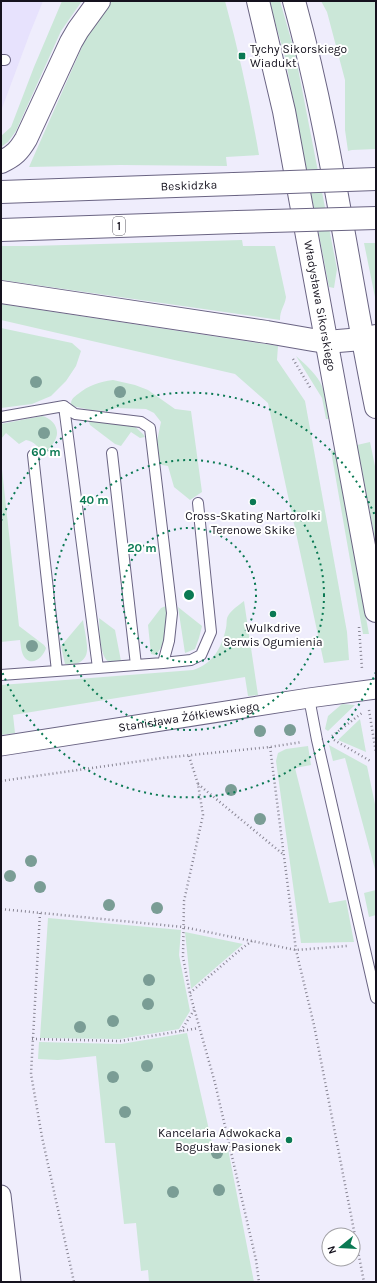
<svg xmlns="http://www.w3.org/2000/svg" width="377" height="1283" font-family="Karla,sans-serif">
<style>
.built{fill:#e7e2fd}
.green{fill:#cbe7d8}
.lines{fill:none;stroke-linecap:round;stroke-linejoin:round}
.lane-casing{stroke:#6a6483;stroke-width:12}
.street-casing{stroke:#6a6483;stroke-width:21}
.secondary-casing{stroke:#6a6483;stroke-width:24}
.primary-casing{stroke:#6a6483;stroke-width:24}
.path{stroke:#888593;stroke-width:2.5;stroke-dasharray:1 3;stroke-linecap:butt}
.lane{stroke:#fff;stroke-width:10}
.street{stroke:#fff;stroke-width:19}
.secondary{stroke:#fff;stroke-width:22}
.primary{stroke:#fff;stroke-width:22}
.primary-bridge-casing{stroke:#6a6483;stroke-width:24;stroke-linecap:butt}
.primary-bridge{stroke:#fff;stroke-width:22}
.tree{fill:#7a9d95}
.ring{fill:none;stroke:#0a7953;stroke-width:2;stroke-dasharray:2 4}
.poi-dot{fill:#0a7953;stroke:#fff;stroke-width:1.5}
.labels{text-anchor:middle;stroke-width:4;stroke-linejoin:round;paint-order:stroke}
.shield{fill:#fff;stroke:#5b5962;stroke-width:1}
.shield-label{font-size:11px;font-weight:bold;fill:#15121e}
.poi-label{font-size:12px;fill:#15121e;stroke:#fff}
.street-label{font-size:12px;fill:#15121e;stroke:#fff}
.centre{fill:#0a7953;stroke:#fff;stroke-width:2}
.ring-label{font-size:12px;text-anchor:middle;font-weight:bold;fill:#0a7953;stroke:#fff;stroke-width:4;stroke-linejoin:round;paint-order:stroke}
</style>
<rect width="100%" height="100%" fill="#efedfc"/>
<!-- built -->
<path class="built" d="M1,1H43L30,33L1,111Z"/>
<!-- green -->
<path class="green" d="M62,1H82L61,31L16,131L8,142L1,147V136L11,127L34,67Z
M112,1H225C239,52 250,103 259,155L226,157L227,166L120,165L29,167L89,31L104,9Z
M269,1H280L295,53L337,269L334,288L329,287L285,57Z
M321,1H376V149L352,150L348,151L345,130V80L327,12Z
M242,240L243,246H275L286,297C285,306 280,309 280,320L1,280V246H30Z
M364,243H376V298L375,297Z
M1,304L278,346L277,360L305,401L347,632L349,660L324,663L268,403L235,374L1,320Z
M1,328L72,343L81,351L76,366L66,381L51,396L32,404L1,408Z
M296,356C305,364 314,372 320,382C326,393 327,408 329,419H326L322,398Z
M113,380L135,385L148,390L175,409L191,411L202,492L190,500L174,487L168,466L162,465L158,460L157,441L161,422L154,413L146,409L116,408L105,411L91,410L72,406L71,404C71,399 74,397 78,394C89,385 99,382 113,380Z
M42,416C52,418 60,428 56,438C54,444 48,449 45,454C39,448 34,441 26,440L19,444L6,433L1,439V424Z
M88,419L131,423L143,434L145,437L140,438L131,432L121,446L115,444L90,425Z
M370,442L376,471V544L357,445Z
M335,450L369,634H363L331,451Z
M1,460L19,626L44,645L46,648C44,656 33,667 25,658C21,653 21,646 20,640L1,642Z
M244,601L258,695L248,696L245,677L13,715L15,733L1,735V685L193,670C213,664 222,647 226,628C227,625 226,619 228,616C231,610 239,605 244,601Z
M166,606C169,621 167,645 155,655L151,654L148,625L161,608Z
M178,607L202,626L199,638L195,649L185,653Z
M99,618L115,630L121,661C98,674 100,630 99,618Z
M83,620C84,628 88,644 87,651C86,662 75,666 65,664L61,646Z
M342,704L355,705L328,731L325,729L328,716Z
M360,719L366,752L338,740Z
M329,745L367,766L376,809V873L345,758L333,761Z
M308,746L311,765L295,768L329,903L346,900L354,942L301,943L276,761L278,753L286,749Z
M376,890V915L369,917L364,893Z
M48,918L181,930L179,955L190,1011L179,1029L120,1039L40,1038Z
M185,932L243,944L191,989Z
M187,1033L214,1152L228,1149L254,1282H149L148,1270L141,1271L136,1223L124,1224L115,1143H105L96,1056L58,1060L38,1059L39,1042L121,1044Z"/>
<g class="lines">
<!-- lane casing -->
<g class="lane-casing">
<path id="lane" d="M1,60H5
M64,406L75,414L141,422L150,428L172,613L169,641L163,663L136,665
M1,417L64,406L98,668L1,675
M33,455L57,671
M163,663L191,660L201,655L211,632L198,503
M98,668L136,665L112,453
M309,698L317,740L376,998"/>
</g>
<!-- street casing -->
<g class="street-casing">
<g id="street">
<path id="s1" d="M1,746L309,698L376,689"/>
<path d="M1,1195L11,1282"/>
</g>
</g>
<!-- secondary casing -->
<g class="secondary-casing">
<g id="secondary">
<path id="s2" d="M258,1L284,111L376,611"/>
<path d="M294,1C331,134 348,271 376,407"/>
</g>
</g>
<!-- primary casing -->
<g class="primary-casing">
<g id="primary">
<path d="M1,162C14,156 19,151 26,139L71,42L78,30L99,1"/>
<path id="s3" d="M1,192L234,184"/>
<path d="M1,230L237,222"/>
<path d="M1,292L267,332L313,340L326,342L362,339L376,336"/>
</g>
</g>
<!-- path -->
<path class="path" d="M293,359L311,389
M359,627L362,669
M369,710L376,753
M332,736L362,713
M334,740L372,762
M270,747L296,950L314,1025L364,1282
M189,756L198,784L203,815L184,901L183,957L190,994L215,1083L256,1260L259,1282
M1,781L162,758L270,747L302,742
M198,784L284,855
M1,909L183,927L296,950L347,946
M40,913L31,1074L42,1137L74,1282
M190,993L241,949L252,941
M181,1031L194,1010
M32,1039L121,1041L199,1028"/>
<!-- lane -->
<use href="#lane" class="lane"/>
<!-- street -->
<use href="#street" class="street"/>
<!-- secondary -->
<use href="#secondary" class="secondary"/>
<!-- primary -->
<use href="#primary" class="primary"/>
<!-- primary-bridge casing -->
<g class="primary-bridge-casing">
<path id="primary-bridge" d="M234,184L376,179
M237,222L376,218"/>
</g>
<!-- primary-bridge -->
<use href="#primary-bridge" class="primary-bridge"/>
</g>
<!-- trees -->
<g class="tree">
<circle cx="36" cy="382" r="6"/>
<circle cx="120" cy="392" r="6"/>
<circle cx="44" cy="433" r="6"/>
<circle cx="32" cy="646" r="6"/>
<circle cx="290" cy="730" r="6"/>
<circle cx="260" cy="731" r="6"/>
<circle cx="231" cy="790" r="6"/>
<circle cx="260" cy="819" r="6"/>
<circle cx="31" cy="861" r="6"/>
<circle cx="10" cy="876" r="6"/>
<circle cx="40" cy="887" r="6"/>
<circle cx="109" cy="905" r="6"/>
<circle cx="157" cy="908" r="6"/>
<circle cx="149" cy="980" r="6"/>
<circle cx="148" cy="1004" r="6"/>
<circle cx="113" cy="1021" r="6"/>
<circle cx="80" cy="1027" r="6"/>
<circle cx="147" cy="1066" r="6"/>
<circle cx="113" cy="1077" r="6"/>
<circle cx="125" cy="1112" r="6"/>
<circle cx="217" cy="1153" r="6"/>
<circle cx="219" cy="1190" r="6"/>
<circle cx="173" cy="1192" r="6"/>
</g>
<!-- distance rings -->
<g class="ring">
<circle cx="189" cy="595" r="67"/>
<circle cx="189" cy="595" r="135"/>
<path d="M376 672A202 202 0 0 1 1 669M1 521A202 202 0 0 1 376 518"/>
</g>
<!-- markers -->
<g class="poi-dot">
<rect x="238" y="52" width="8" height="8" rx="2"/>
<circle cx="253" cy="502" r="4"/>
<circle cx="273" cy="614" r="4"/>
<circle cx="289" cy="1140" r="4"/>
</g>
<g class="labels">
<!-- shield labels -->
<rect class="shield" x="113" y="217" width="12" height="18" rx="3"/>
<g class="shield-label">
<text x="119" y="230">1</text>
</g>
<!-- poi labels -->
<g class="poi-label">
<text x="250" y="53" text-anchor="start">Tychy Sikorskiego<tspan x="250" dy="14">Wiadukt</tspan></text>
<text x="253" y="520">Cross-Skating Nartorolki<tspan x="253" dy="14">Terenowe Skike</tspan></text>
<text x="273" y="632">Wulkdrive<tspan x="273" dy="14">Serwis Ogumienia</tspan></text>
<text x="281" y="1137" text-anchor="end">Kancelaria Adwokacka<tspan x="281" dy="14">Bogusław Pasionek</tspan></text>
</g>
<!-- street labels -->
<g class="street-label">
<text dy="4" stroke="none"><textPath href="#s3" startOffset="188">Beskidzka</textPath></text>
<text dy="4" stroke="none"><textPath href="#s2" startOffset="311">Władysława Sikorskiego</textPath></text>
<text dy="4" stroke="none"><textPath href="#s1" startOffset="190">Stanisława Żółkiewskiego</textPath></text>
</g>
</g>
<circle cx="189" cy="595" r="6" class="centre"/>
<g class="ring-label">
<text x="46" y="456">60 m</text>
<text x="94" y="504">40 m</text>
<text x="142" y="552">20 m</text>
</g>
<!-- border -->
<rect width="377" height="1283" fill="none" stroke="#15121e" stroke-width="4"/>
<!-- north arrow -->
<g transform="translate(341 1247) rotate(252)"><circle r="19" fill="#ffffff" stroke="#a1a0a5"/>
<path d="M0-3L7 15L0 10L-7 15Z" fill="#0a7953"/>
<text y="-6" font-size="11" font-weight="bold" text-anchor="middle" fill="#15121e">N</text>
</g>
</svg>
